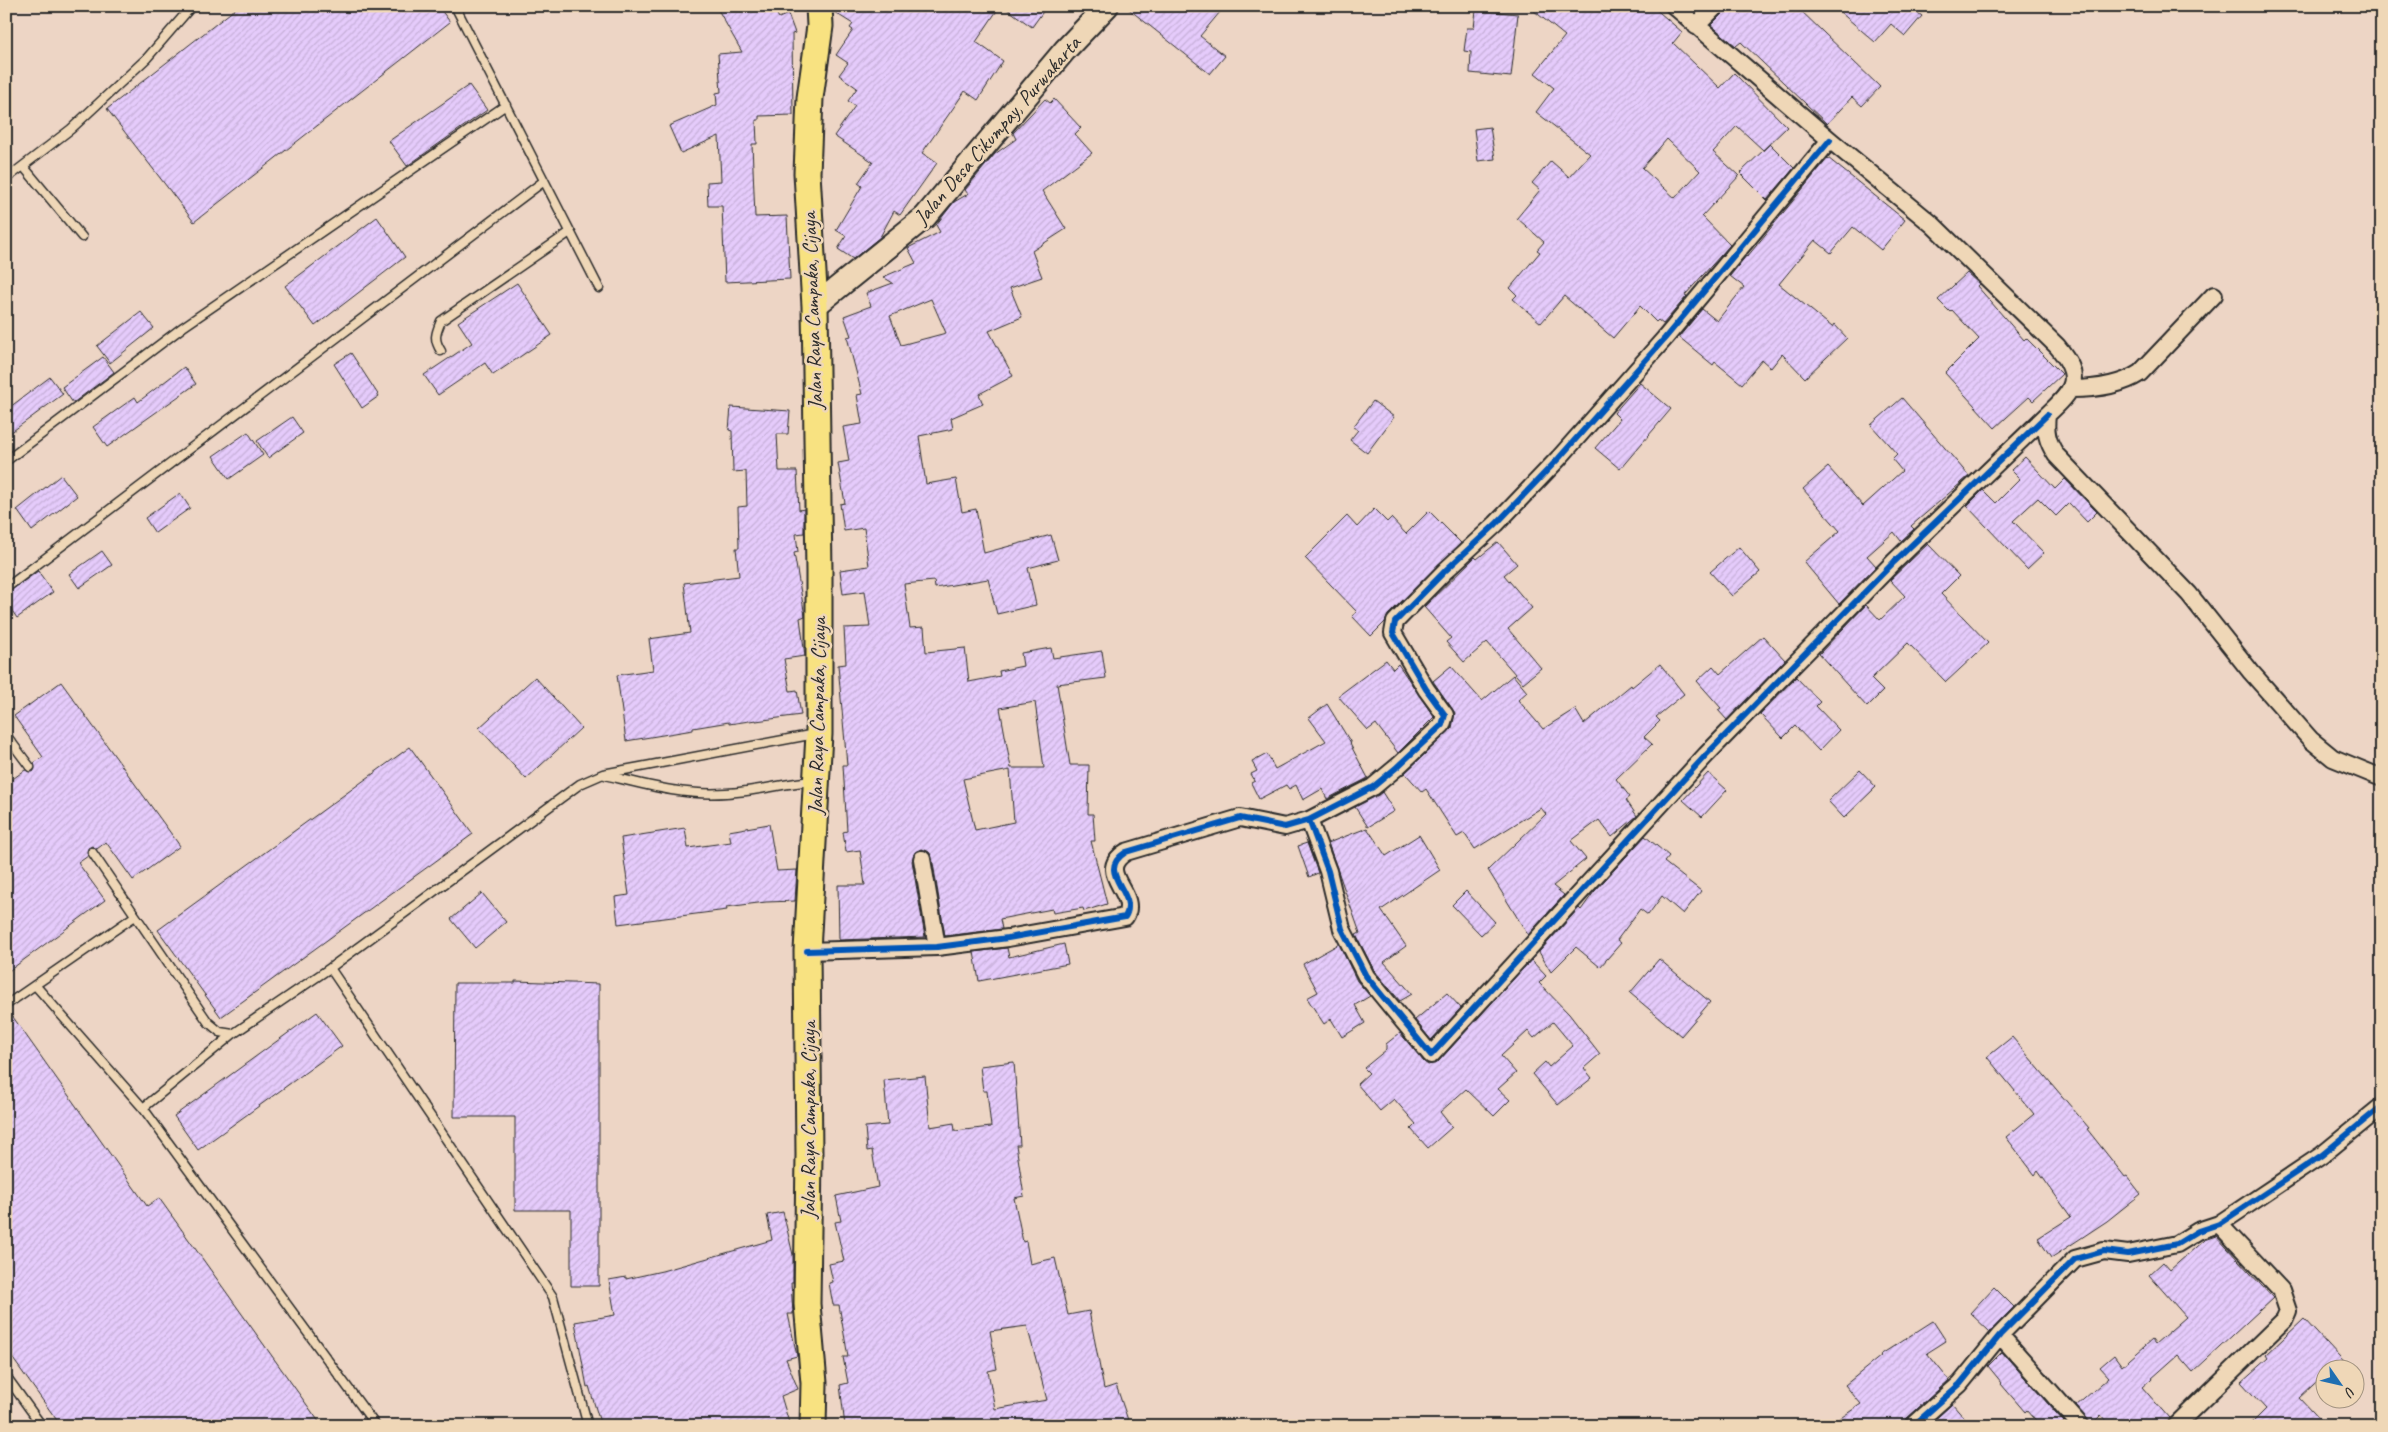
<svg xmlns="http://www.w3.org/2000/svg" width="2388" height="1432" font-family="Caveat,sans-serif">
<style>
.building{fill:url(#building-hatch);stroke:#2b2b2b;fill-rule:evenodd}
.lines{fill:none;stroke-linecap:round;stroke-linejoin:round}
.lane-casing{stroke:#2b2b2b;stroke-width:11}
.street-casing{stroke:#2b2b2b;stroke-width:20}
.secondary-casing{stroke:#2b2b2b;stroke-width:26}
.primary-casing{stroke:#2b2b2b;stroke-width:29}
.lane{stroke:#efd7b7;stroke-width:8}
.street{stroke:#efd7b7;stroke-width:16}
.secondary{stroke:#efd7b7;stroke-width:22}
.primary{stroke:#f8e281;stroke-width:25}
.cycleway-casing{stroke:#efd7b7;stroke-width:9}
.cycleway{stroke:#0057b8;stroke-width:6}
.labels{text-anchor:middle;stroke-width:5;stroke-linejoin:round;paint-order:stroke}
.street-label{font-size:21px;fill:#2b2b2b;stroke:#efd7b7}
</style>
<defs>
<pattern id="building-hatch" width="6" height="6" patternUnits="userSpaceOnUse" patternTransform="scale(1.25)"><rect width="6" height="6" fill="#e5cbfb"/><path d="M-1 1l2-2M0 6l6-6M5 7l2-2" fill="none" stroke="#c5aed7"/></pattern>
</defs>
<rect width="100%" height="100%" fill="#edd5c5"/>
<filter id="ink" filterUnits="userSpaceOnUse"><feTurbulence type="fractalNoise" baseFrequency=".02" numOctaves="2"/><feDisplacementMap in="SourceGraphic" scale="10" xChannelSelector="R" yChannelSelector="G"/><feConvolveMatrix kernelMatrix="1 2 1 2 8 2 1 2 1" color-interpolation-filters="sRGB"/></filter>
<g filter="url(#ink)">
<!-- building -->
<path class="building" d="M239,6H438L450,22L194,222L107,109Z
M716,6H772L779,18L788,14L795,33L792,34L793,115L759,116V120H756L757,144H752L755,217L787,216L790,279L725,282L722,206H708L707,182L721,181L719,136L681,153L669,126L717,105L716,93L721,92L718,54L742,52Z
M833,6H1000L976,42L1003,61L978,100L965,91L922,153L937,163L900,215L894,211L880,237L853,259L838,249L846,236L836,230L862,186L858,183L873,162L834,136L855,106L848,101L857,88L839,75L848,63L836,55L853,30L850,28L853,24L834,12Z
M1003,6H1047L1032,27Z
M1125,6H1225L1200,36L1225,56L1210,74Z
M1528,6H1652L1682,32L1673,43L1720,88L1734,73L1787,127L1763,150L1737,126L1713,152L1739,176L1702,216L1730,245L1685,295L1687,296L1663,324L1658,320L1656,322L1640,306L1613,338L1564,296L1541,323L1513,299L1517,295L1510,288L1540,252L1537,250L1544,242L1517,218L1540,190L1532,183L1551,161L1569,177L1590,154L1536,112L1554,88L1535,73L1565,36ZM1667,139L1700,171L1675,198L1642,168Z
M1726,6H1796L1880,87L1862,106L1852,97L1827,124L1741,42L1736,46L1711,25L1723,13Z
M1833,6H1924L1918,13L1922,16L1905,36L1891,24L1875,42Z
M1476,10L1518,14L1511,77L1470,73L1471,52L1464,51L1467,28H1474Z
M469,85L487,110L407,166L389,141Z
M1045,99L1050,103L1054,99L1081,128L1075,134L1092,153L1042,191L1066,229L1032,251L1042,277L1010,288L1022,317L989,331L1013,376L979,394L983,404L951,418L953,429L919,436L926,484L956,479L962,512L976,509L984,553L1051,535L1058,560L1028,568L1036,605L997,614L988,579L935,588L934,581L904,584L910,628L924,627L926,652L965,648L969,682L1000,676L999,671L1023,666L1021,653L1051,648L1053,658L1102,651L1106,678L1057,684L1070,765H1089L1088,814H1093L1095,841H1091L1107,904L1084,911L1083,908L1053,913L1052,909L1000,919L1002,929L945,936L932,857L929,852L921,849L915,852L912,861L925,937L839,940L838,885H865L860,850L846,852L843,832L847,831L843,765H847L838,665L846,664L844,628L870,627L865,591L843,594L840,570L869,566L864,528L844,531L840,504L845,503L838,463L849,461L843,427L862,424L857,395L862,394L847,337L851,336L844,316L871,306L866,293L893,283L883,277L916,263L908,248L940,232L936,225L954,202L968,194L965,190L995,154L1016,139L1013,133ZM931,299L946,333L901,345L890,316ZM1035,702L1044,768H1011L1000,708ZM1010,770L1014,822L975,830L963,779Z
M1490,127L1495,159L1478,161L1474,129Z
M1770,144L1794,168L1767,200L1740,173Z
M1828,158L1905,220L1881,250L1853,227L1831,253L1815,240L1779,284L1832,327L1834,324L1847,338L1805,378L1782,354L1771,368L1762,360L1742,384L1715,362L1713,365L1679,337L1702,309L1717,321L1744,287L1730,276L1746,256L1747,257Z
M377,217L405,257L315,326L285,286Z
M1967,273L1979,284L1977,286L2024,340L2026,338L2062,374L2033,401L2029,397L1995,428L1945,373L1979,339L1952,310L1950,312L1938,300Z
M517,283L552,335L493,375L485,363L438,395L424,375L472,343L458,322Z
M141,312L154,328L110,363L97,346Z
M351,353L379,396L362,408L334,364Z
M103,357L114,372L73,403L62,387Z
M184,367L196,384L107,447L93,427L135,397L138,402Z
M50,377L63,394L6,436V410Z
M1640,383L1671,409L1620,469L1595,448L1620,419L1614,413Z
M1902,398L1969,476L1911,526L1914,529L1901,541L1894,532L1867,556L1876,566L1839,604L1804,562L1840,531L1803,489L1828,467L1863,506L1902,471L1892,459L1897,454L1871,425Z
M1373,401L1394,417L1367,453L1350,440L1358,430L1353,427Z
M731,407L790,411L788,434H777L779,471H797L799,510L804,509V533L796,534L798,552L794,553L805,616L800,618L805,656L784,659L790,691L797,690L801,715L756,721V720L729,724V722L693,728V730L626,741L617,675L653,670L649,639L690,633L684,583L739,576L736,548H739L738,507L747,506L746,471L733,472L732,431L729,430Z
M292,417L303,433L268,458L257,441Z
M248,432L263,455L229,479L213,456Z
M2025,457L2055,489L2065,479L2097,512L2087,522L2069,503L2056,516L2038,498L2013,521L2044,553L2027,569L1967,506L1983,490L1996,503L2020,479L2011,470Z
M61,475L77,496L32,531L17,510Z
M180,493L190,508L155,533L145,518Z
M1374,509L1387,522L1391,518L1406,534L1429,511L1461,543L1388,615L1385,622L1371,636L1352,616L1357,612L1305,558L1347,516L1357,527Z
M1498,542L1517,564L1504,575L1532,608L1508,629L1541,668L1523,683L1487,642L1464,662L1446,642L1451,638L1424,607L1475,557L1477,559Z
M1928,544L1959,576L1941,594L1988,643L1946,682L1908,643L1871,679L1883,691L1867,707L1819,654L1866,605L1880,620L1905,596L1890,580Z
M1739,547L1760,572L1732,596L1710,572Z
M102,551L112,565L79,588L69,574Z
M38,571L53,592L17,618L6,602V594Z
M1763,636L1785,660L1727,720L1718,710L1721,708L1697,681L1713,666L1720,674Z
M1386,660L1393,669L1398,664L1434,717L1398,753L1376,724L1368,730L1338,696Z
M1660,664L1684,694L1656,717L1660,721L1644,737L1652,744L1616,779L1630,797L1626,800L1637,816L1612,837L1599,820L1571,841L1586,859L1553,886L1564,895L1528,935L1488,870L1546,814L1541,808L1475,849L1464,833L1457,837L1426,789L1422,792L1405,773L1452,728L1455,713L1433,681L1451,666L1482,701L1513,675L1527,692L1518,700L1543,729L1575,709L1584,724L1631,685L1632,687Z
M535,677L581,728L526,779L479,728Z
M1796,677L1820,702L1816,706L1839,730L1819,751L1795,726L1783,738L1760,714Z
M61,682L180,846L133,880L106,842L97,849L92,846L88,848V856L78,863L105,900L6,973V784L25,770L33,772L35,769L34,763L43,757L14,716Z
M1327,704L1351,743L1350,744L1368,778L1327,799L1322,789L1303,800L1296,785L1289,789L1286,785L1259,799L1251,783L1255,781L1251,774L1257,771L1252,762L1267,754L1275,769L1326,741L1309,718Z
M410,747L473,834L221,1017L158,930Z
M1860,770L1876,787L1844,818L1828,801Z
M1708,773L1727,790L1702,817L1683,800Z
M1382,792L1394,811L1368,827L1355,807Z
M769,824L777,871L797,870L795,901L766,902L726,907L727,910L618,924L615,897L629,895L621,838L685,828L688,848L731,842L729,831Z
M1367,828L1386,856L1419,835L1440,870L1381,910L1406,946L1384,962L1412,994L1400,1001L1374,970L1356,935L1360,933L1328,843Z
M1645,836L1669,856L1664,862L1701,891L1683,914L1662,896L1648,915L1640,909L1617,940L1621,943L1600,967L1576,947L1551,972L1539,952L1579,908L1581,910L1594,892Z
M1307,843L1318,873L1309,877L1298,846Z
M1466,891L1495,922L1481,935L1452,905Z
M482,893L506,922L475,948L451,919Z
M1064,944L1068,964L979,981L974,952L1007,948L1009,957Z
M1339,944L1357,981L1370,996L1355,1005L1365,1023L1342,1037L1331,1019L1324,1024L1307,998L1318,992L1303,964Z
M1659,959L1710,1002L1681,1036L1630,993Z
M1531,960L1546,976L1539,983L1569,1014L1600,1054L1584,1068L1592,1078L1558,1105L1532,1074L1545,1062L1549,1067L1573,1046L1553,1022L1534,1038L1528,1031L1501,1056L1516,1073L1498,1089L1510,1100L1494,1116L1466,1089L1440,1112L1452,1127L1428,1148L1411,1129L1416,1124L1394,1099L1380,1111L1357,1084L1369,1073L1364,1068L1386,1050V1044L1400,1033L1424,1062L1428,1065L1438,1062Z
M515,981L599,984V1286H571V1210H515V1117H454L455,983H515Z
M1447,993L1461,1008L1431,1040L1415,1020Z
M8,1010L147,1206L159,1198L322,1426H61L6,1349Z
M317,1012L342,1046L198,1150L174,1116Z
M2012,1037L2089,1128L2087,1129L2125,1177L2127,1176L2141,1194L2107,1221L2051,1258L2038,1238L2071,1217L2038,1171L2035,1175L2006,1137L2034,1114L1987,1057Z
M1014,1062L1020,1145H1016L1024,1196L1014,1198L1023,1242L1026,1241L1030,1264L1055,1258L1068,1315L1089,1311L1104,1389L1116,1385L1130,1426H845L840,1385L848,1383L843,1357H848L839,1305H833L829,1283L833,1282L829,1264L844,1261L835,1222L841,1221L836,1196L878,1187L872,1150L867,1151L865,1127L888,1125L884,1080L925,1076L930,1127L954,1123L955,1131L991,1127L987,1091H983L980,1066ZM1027,1326L1047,1400L995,1409L988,1371L997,1369L990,1331Z
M783,1212L793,1255V1283H791L793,1314H788L797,1356L786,1359L798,1389L781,1396L790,1426H601L589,1386L587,1387L575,1322L615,1315L609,1280L626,1277V1279L662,1271L772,1240L767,1215Z
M2216,1236L2273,1298L2193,1372L2178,1355L2142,1387L2169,1418L2165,1426H2110L2101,1415L2091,1425L2076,1406L2109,1377L2100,1367L2114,1355L2122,1366L2152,1340L2155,1344L2186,1317L2149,1275L2163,1262L2170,1270L2204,1240Z
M1994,1287L2014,1307L1990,1332L1970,1313Z
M2304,1319L2351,1370H2326V1373L2299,1398L2325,1426H2249L2266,1409L2241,1382L2268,1358L2266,1355Z
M1933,1321L1946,1341L1927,1353L1949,1380L1906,1419L1903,1426H1829L1861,1404L1845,1385L1881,1356L1880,1355Z
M2002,1352L2064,1422L2059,1426H2041L2027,1410L2025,1412L2001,1384L2002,1383L1988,1366Z
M1952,1404L1971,1426H1928Z"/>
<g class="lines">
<!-- lane casing -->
<g class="lane-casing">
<path id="lane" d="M455,6L599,288
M23,166L82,237
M6,179L71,129L147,58L192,6
M441,351C433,339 436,333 441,321L570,232
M6,461L183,327L506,105
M6,588L544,181
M6,735L30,767
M605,775C646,785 683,796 726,793C755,792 784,783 813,781
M92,852L208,1022L220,1032L233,1034L330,968L580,784L603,774L815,734
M330,968L553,1297L588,1426
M35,985L143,1108L376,1426
M6,1005L135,916
M143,1108L233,1034
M6,1376L42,1426"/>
</g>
<!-- street casing -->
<g class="street-casing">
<path id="street" d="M1674,6L1830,140L1933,225L2057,346C2084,378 2074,390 2047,415C2045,432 2047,441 2056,455L2189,594L2251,672L2311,740L2333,758L2382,778
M1696,26L1716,6
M2071,389C2095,389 2120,386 2140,373L2214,295
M1309,820L1328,871L1342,929L1366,976L1431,1055L1706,755L1894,562L2047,415
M922,859L937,947
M807,951L937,947L1008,938L1125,917C1140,893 1093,873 1126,852L1240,818L1285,827L1309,820L1373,787L1397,767L1442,725L1445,715L1426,689L1393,633L1395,622L1446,570L1496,524L1559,458L1665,338L1830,140
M2000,1335L2081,1426
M1913,1426L1960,1384L2000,1335L2075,1259L2104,1251L2128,1254L2177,1244L2198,1231L2219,1224L2322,1155L2382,1106
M2175,1426L2284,1320L2288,1311L2281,1290L2219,1224"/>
</g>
<!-- secondary casing -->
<g class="secondary-casing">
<path id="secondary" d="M815,306L925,217L1065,50L1107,6"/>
</g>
<!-- primary casing -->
<g class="primary-casing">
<path id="primary" d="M813,1426L814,1383L807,1304L809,1155L807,951L819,734V571L815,306L807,173L810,98L820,26L819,6"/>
</g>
<!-- lane -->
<use href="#lane" class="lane"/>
<!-- street -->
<use href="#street" class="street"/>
<!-- secondary -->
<use href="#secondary" class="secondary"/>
<!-- primary -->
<use href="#primary" class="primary"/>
<!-- cycleway casing -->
<g class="cycleway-casing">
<path id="cycleway" d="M1309,820L1328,871L1342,929L1366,976L1431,1055L1706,755L1894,562L2047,415
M807,951L937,947L1008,938L1125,917C1140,893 1093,873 1126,852L1240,818L1285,827L1309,820L1373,787L1397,767L1442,725L1445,715L1426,689L1393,633L1395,622L1446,570L1496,524L1559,458L1665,338L1830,140
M1913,1426L1960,1384L2000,1335L2075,1259L2104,1251L2128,1254L2177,1244L2198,1231L2219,1224L2322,1155L2382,1106"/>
</g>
<!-- cycleway -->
<use href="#cycleway" class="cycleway"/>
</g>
</g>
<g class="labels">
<!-- street labels -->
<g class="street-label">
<text transform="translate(997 130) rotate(-49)" y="7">Jalan Desa Cikumpay, Purwakarta</text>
<text transform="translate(812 311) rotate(-92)" y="7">Jalan Raya Campaka, Cijaya</text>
<text transform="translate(817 716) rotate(-89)" y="7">Jalan Raya Campaka, Cijaya</text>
<text transform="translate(808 1120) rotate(-90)" y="7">Jalan Raya Campaka, Cijaya</text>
</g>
</g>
<!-- margin -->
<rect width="2388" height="1432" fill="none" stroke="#efd7b7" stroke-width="25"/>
<rect x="12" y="12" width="2363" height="1407" fill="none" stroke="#2b2b2b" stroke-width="2" filter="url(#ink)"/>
<!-- north arrow -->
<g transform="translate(2340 1384) rotate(124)"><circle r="24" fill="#efd7b7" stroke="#a1927f"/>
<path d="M0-4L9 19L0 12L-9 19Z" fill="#1f6fb2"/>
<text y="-8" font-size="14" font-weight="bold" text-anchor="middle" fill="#2b2b2b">U</text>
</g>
</svg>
